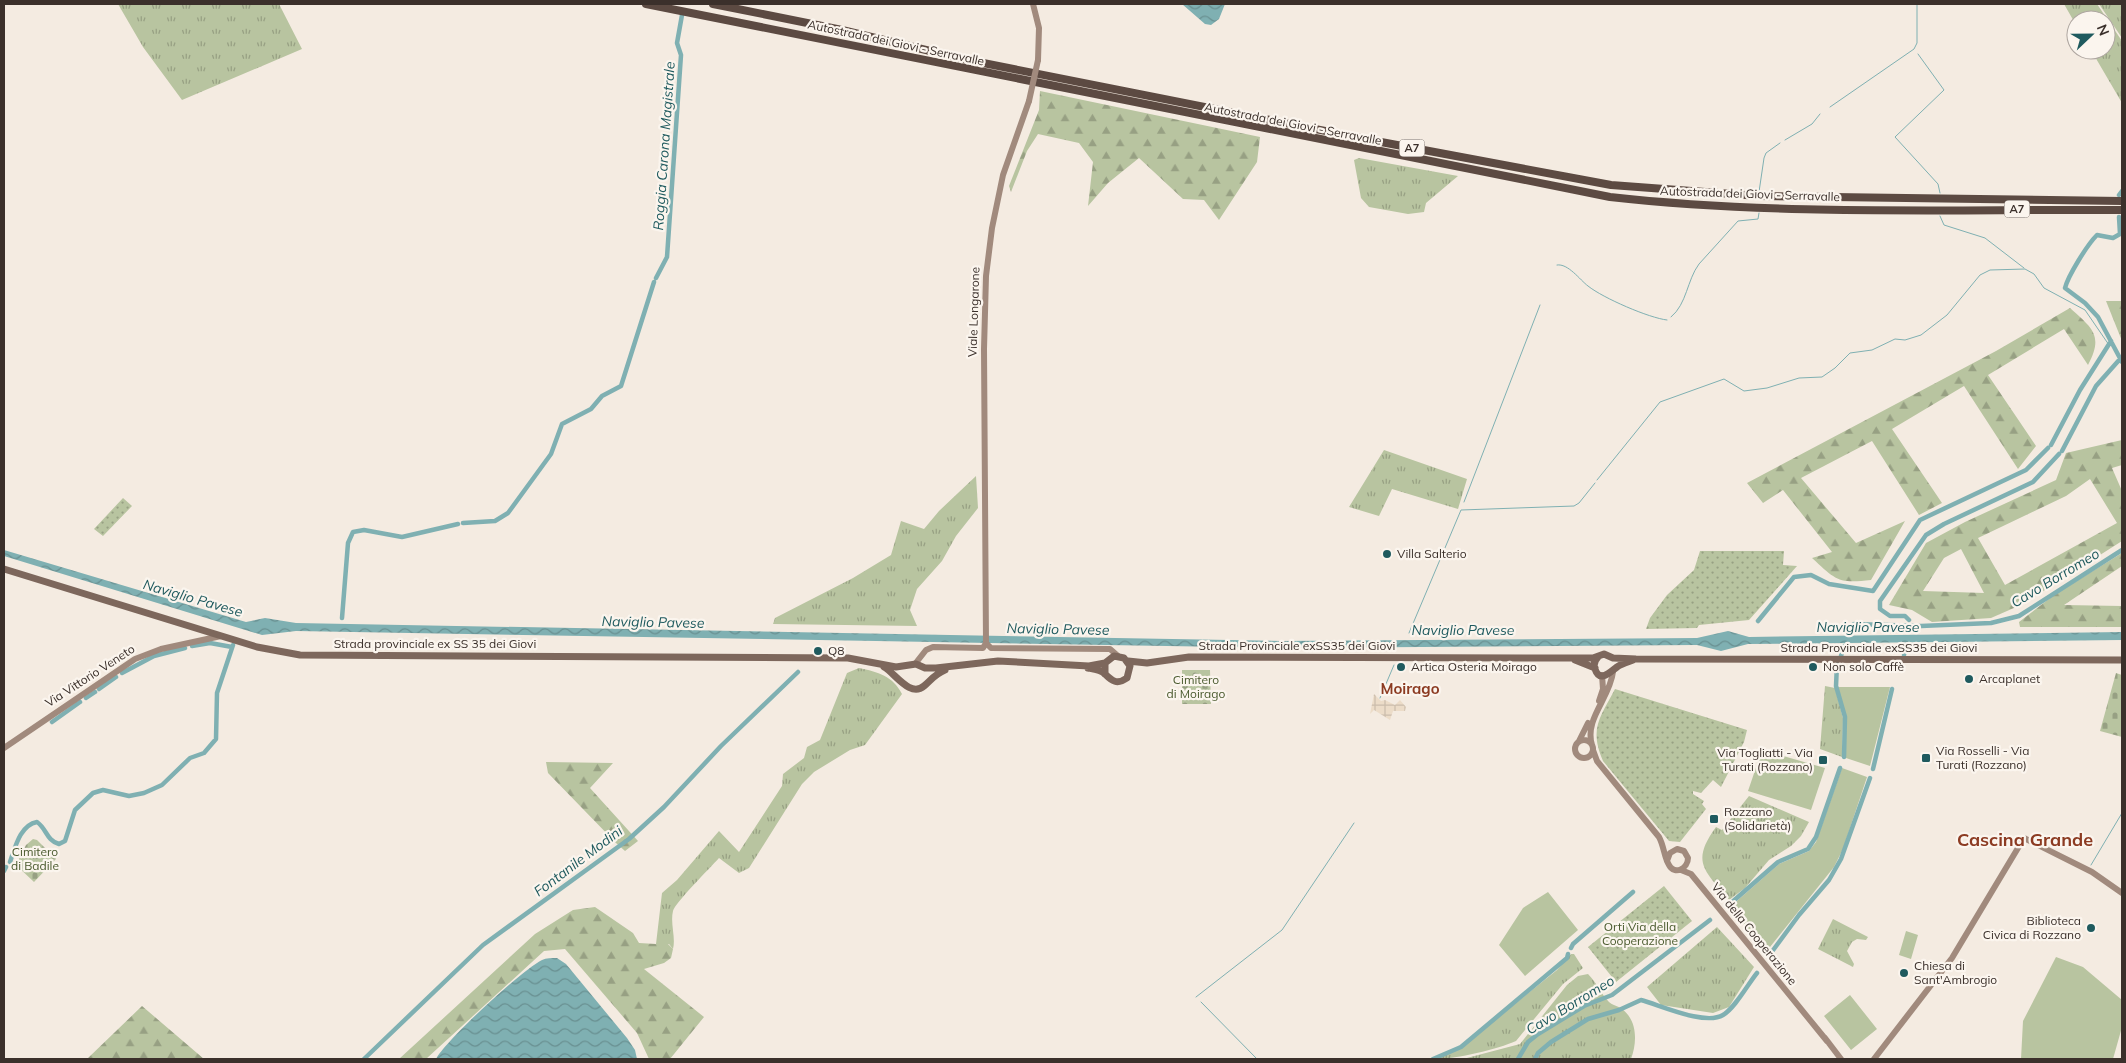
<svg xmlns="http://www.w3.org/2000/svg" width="2126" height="1063" font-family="Mulish,sans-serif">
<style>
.grass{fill:url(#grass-tufts)}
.forest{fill:url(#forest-firs);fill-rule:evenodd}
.cemetery{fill:url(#cemetery-stones)}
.park{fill:#b8c4a0}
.garden{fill:url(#garden-dots)}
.plaza{fill:url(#plaza-grid)}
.water{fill:url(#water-waves)}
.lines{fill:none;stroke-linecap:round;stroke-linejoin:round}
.stream{stroke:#7fb0b2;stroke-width:1}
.canal{stroke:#7fb0b2;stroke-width:4.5}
.secondary{stroke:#a18a7d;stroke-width:6}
.primary{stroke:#7d675c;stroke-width:7}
.highway{stroke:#5c4a42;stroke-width:8}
.secondary-bridge{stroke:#a18a7d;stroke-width:6}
.poi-dot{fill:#1f5a5e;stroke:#fbf5ee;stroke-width:2}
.labels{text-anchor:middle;stroke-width:4.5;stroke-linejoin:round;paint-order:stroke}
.shield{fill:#fbf5ee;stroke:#756b66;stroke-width:1}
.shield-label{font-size:11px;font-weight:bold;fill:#3b302b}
.street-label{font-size:12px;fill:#3b302b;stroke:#fbf5ee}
.poi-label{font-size:12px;fill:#3b302b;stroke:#fbf5ee;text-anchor:start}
.park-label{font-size:12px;fill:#4a5a2e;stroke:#fbf5ee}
.water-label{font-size:14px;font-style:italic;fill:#1f5a5e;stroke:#fbf5ee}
.quarter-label{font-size:15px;font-weight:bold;fill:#8c3b22;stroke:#fbf5ee}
.district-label{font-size:18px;font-weight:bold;fill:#8c3b22;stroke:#fbf5ee}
</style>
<defs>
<pattern id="grass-tufts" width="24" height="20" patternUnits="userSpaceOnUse" patternTransform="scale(1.25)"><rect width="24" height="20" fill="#b8c4a0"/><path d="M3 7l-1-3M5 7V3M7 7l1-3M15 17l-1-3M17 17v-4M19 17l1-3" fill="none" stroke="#97a083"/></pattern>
<pattern id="forest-firs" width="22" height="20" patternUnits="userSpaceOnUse" patternTransform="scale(1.25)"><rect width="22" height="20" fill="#b8c4a0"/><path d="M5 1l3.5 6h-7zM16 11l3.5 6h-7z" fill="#97a083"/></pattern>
<pattern id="cemetery-stones" width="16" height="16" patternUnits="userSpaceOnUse" patternTransform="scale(1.25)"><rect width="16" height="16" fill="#b8c4a0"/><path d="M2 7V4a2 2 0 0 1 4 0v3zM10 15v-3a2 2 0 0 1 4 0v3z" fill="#97a083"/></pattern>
<pattern id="garden-dots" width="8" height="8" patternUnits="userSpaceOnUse" patternTransform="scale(1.25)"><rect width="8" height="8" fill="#b8c4a0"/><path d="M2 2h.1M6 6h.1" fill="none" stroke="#97a083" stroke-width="1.8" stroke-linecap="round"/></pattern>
<pattern id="plaza-grid" width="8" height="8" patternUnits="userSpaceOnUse" patternTransform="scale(1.25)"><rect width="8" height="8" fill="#ecdcc8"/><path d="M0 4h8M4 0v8" fill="none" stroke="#cbbdac"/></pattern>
<pattern id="water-waves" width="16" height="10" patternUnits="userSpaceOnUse" patternTransform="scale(1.25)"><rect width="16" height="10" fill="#7fb0b2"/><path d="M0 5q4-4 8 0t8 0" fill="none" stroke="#699091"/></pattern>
</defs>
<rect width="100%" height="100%" fill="#f4ebe1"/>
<!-- grass -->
<path class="grass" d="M118,4H279L302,49L182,100L143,47Z
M2064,4H2097L2122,41V103L2091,50H2106V20H2076V25Z
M2099,4H2122V38Z
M1359,158L1458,176L1426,203L1424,212L1408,214L1369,207L1361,198L1354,160Z
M1384,450L1467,479L1458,509L1392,489L1379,516L1349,507Z
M976,476L978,508L956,536L942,561L917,589L910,610L917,626L773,624L775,618L853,578L891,555L901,521L924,529L939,511Z
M859,668C878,672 893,676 902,694L865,745L850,750L814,772L802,784L749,868L739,873L719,858C710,868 675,903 673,911C670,924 676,937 673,949L669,944H656L662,893L677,880L719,831L739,852L782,786L783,774L804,758L807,747L820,740L847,673Z
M1825,686L1835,688L1843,718L1842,757L1820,749Z
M1749,796L1809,822L1801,836L1791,846L1769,860L1745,888L1729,900C1705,870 1690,863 1716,827L1722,830Z
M1833,919L1868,937L1866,940L1857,939L1852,942L1847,951L1854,964L1853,967L1818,949Z
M1717,927L1754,967L1729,1007L1713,1013L1661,1005L1647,987Z
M1571,954H1574L1583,968L1563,984L1516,1041C1498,1049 1456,1059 1437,1059L1470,1040L1557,970Z
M1588,974C1597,983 1601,994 1609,1002C1612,1005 1618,1006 1622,1009C1638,1021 1637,1043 1631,1059H1463L1520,1044L1567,985L1578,976Z"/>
<!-- forest -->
<path class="forest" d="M1040,91L1260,137L1257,162L1219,220L1204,200L1183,199L1139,158L1108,183L1088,206L1093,162L1079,143L1038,134L1027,151L1011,192L1009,186L1039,110Z
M2106,301H2122V341Z
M2070,308C2092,328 2104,335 2088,365L2064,329L1988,375L2036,446L2018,469L1964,386L1892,429L1942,503L1919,515L1872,441L1801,478L1856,543L1905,521L1871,580C1838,584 1836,580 1812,558L1832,552L1783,490L1763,503L1747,483L1996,351Z
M2122,440V465L2112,468L2122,491V541L2023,604L1991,618L1932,622L1912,610L1889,605L1926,543L1965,522L2056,480L2066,453ZM2090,479L2117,523L2005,585L1978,538L2066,496ZM1961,549L1984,593L1923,591L1944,558Z
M2122,553V566L2064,605L2122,606V627H2020L2019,622L2054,595Z
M546,762L613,763L590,788L638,841L625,851L616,843L548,773Z
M595,907L633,933L639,943L656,944L665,941L673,949L671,958L664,963L644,969L704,1017L670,1059H649L637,1033L565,949L544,951L426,1059H399L535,934L573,910Z
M142,1006L204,1059H87Z"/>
<!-- cemetery -->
<path class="cemetery" d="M1182,670H1210L1211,704H1182Z
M2116,673L2122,675V737L2100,731Z
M33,839L37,840L56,859L34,882L16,865L26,845Z"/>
<!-- park -->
<path class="park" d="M1838,687H1890L1870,766L1846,758V717Z
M1762,750L1825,768L1811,810L1748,791Z
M1842,768L1867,777L1843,849L1834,867L1766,952L1730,907L1779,864L1809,851L1816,842Z
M1548,892L1578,930L1525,976L1499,945L1523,908Z
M1906,931L1918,935L1911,959L1899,955Z
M2056,957L2083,967L2122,1000V1027L2113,1059H2021L2023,1021Z
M1850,995L1877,1029L1851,1050L1824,1016Z"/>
<!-- garden -->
<path class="garden" d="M123,498L132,506L103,536L94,529Z
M1700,551H1784L1783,565L1797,566L1749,620L1699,625L1697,628L1646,629L1650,618L1667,595L1694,570Z
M1615,689L1747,730L1744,742L1721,787L1713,780L1701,793L1693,791V794L1704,801L1702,804L1706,809L1680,842L1669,841L1603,761C1589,728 1600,718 1615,689Z
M1664,886L1692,921L1616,982L1588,947Z"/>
<!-- plaza -->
<path class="plaza" d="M1374,694L1381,701L1385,700L1395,705L1400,700L1406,707L1405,711H1393L1390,720L1374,710L1370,714Z"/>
<!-- water -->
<path class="water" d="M1182,4H1225L1219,19L1211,25L1205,24Z
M4,550L246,622L265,618L296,623L1281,641L1697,638L1728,631L1749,637L2122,632V640L1748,644L1721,651L1697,645L1281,648L296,631L262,635L4,556Z
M557,958L566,964L627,1038L635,1050L637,1059H436C446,1040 522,970 542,960C546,958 552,958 557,958Z"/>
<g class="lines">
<!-- stream -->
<path class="stream" d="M1918,54L1944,90L1895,137L1938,184L1940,193
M1830,107L1914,49L1917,43V4
M1785,140L1812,124L1820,114
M1759,192L1764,158L1766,153L1780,143
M1940,216L1944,225L1985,238L2024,268
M1557,265C1568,263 1580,280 1588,286C1603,298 1649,318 1667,320
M1671,317C1687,304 1687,280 1699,264L1738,221L1758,219L1759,213
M1597,480L1660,402L1724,379L1744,391L1767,388L1799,378L1822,377L1835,368L1850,353L1872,350L1895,339L1905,340L1921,335L1947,315L1980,275L1990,270L2025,269L2034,274L2044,288L2085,310L2109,345
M1464,502L1540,305
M1409,633L1461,510L1574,506L1579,503L1595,483
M1380,698L1394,665
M2091,865L2122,813
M1196,997L1282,930L1354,823
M1201,1002L1257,1059"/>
<!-- canal -->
<path class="canal" d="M2119,195L2122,191
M2119,217L2120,234L2113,238L2097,235C2087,245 2068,276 2065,288L2085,303L2098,317L2122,362
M656,278L667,257L681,55L677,43L682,15
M2051,445L2080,390L2111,341
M2062,451L2096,386L2120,359
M463,523L495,521L508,513L551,454L562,424L591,409L602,396L621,386L654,282
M342,618L348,543L353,532L364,530L402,537L458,524
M1909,620L1905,616H1890L1880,609V601L1926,535L1944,524L2033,482L2059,454
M1758,621L1794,577L1811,575L1829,584L1873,591L1920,520L2026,470L2048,448
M1849,628L1854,624L1921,626L1991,623L2019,616L2122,550
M192,646L210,643L232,647
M1904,655L1905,648
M1841,656L1844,646
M1837,664L1836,686L1845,717L1844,757
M122,673L154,656L185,648
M99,689L116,677
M86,698L95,692
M52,722L80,702
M1873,769L1892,689
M10,862C15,848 20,825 37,822C47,829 46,840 59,844L65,841L75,810L93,793L103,790L129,796L144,793L162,785L190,758L204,753L216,739L217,693L233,645
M4,871L6,867
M1731,903L1778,862L1808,849L1816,837L1840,768
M1571,948L1573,944L1633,892
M1771,953L1799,915L1829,880L1841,859L1870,778
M364,1059L483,945L629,839L664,807L721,746L798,672
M1433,1059L1461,1047L1567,958L1568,954
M1518,1059L1528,1042L1538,1034L1584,1006L1612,995L1710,920
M1535,1059L1538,1053L1551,1042L1588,1019L1619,1010L1641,1000C1660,1005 1705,1026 1723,1015C1735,1008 1748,984 1757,973"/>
<!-- secondary -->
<path class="secondary" d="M1033,4L1039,28L1038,60
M1029,101L1003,175L992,228L986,276L984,349L986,643L991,648L1110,649L1118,656
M915,664L926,650L933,647L983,648L986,643
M1599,701L1603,689L1602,675
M1575 749a9 9 0 1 1 18 0a9 9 0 1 1-18 0Z
M1579,741L1588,723
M1592,745C1584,719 1610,698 1613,672
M4,748L135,659L161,649L221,636
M1593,750L1597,761L1659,837C1664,846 1664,857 1669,865C1675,876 1688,868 1688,858L1684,851L1677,849L1670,853L1667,861
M1681,870L1691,874L1827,1041
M1825,1038L1841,1059
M1874,1059L1952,958L2024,838L2092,872L2122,893"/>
<!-- primary -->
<path class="primary" d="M4,569L257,647L300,655L848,658L896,667L916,664L925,668H936L998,661L1089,666L1105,663
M1598,657C1595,660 1593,664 1595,669C1600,684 1611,671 1617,667C1622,663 1628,662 1633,660
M1575,660L1595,668
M1128,661L1147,663L1189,657L1567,658H1593L1604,654L1613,658L1636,659L2122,660
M884,667C895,673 910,698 924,686C931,680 935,674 945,670
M1088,668C1093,669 1101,670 1105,674C1112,681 1117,685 1127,678L1130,666L1124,658L1114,656L1105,663V674"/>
<!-- highway -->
<path class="highway" d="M646,4L1610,197C1780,216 1952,209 2122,210
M713,4L842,30L968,60L1381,142L1611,185L1759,196L2122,201"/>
<!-- secondary-bridge -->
<path class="secondary-bridge" d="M1029,101L1038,60"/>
</g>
<!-- markers -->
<g class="poi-dot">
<circle cx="1387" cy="554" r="5"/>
<circle cx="818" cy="651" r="5"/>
<circle cx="1401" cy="667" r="5"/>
<circle cx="1813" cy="667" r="5"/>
<circle cx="1969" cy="679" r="5"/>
<rect x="1921" y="753" width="10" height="10" rx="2.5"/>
<rect x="1818" y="755" width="10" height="10" rx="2.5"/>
<rect x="1709" y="814" width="10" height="10" rx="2.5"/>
<circle cx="2091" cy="928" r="5"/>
<circle cx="1904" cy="973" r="5"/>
</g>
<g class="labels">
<!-- shield labels -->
<g class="shield">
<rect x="1399.5" y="139.5" width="25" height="17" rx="4"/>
<rect x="2004.5" y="200.5" width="25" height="17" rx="4"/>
</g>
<g class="shield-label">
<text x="1412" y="152">A7</text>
<text x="2017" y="213">A7</text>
</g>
<!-- street labels -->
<g class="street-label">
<text transform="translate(896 43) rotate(12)" y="4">Autostrada dei Giovi - Serravalle</text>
<text transform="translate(1293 124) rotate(11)" y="4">Autostrada dei Giovi - Serravalle</text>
<text transform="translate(1750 194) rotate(2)" y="4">Autostrada dei Giovi - Serravalle</text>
<text transform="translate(974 312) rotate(-88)" y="4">Viale Longarone</text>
<text x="435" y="648">Strada provinciale ex SS 35 dei Giovi</text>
<text x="1297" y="650">Strada Provinciale exSS35 dei Giovi</text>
<text x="1879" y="652">Strada Provinciale exSS35 dei Giovi</text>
<text transform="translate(90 676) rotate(-33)" y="4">Via Vittorio Veneto</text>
<text transform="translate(1754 934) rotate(51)" y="4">Via della Cooperazione</text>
</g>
<!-- poi labels -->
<g class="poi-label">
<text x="1397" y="558">Villa Salterio</text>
<text x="828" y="655">Q8</text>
<text x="1411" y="671">Artica Osteria Moirago</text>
<text x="1823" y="671">Non solo Caffè</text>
<text x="1979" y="683">Arcaplanet</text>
<text x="1936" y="755">Via Rosselli - Via<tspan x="1936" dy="14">Turati (Rozzano)</tspan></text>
<text x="1813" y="757" text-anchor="end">Via Togliatti - Via<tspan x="1813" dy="14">Turati (Rozzano)</tspan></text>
<text x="1724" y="816">Rozzano<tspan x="1724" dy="14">(Solidarietà)</tspan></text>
<text x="2081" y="925" text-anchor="end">Biblioteca<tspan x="2081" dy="14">Civica di Rozzano</tspan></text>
<text x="1914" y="970">Chiesa di<tspan x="1914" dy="14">Sant'Ambrogio</tspan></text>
</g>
<!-- park labels -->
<g class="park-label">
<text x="1196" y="684">Cimitero<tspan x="1196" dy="14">di Moirago</tspan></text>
<text x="35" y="856">Cimitero<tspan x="35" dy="14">di Badile</tspan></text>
<text x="1640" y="931">Orti Via della<tspan x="1640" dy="14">Cooperazione</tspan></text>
</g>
<!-- water labels -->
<g class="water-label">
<text transform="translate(664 146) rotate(-86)" y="5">Roggia Carona Magistrale</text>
<text transform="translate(2055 578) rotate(-31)" y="5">Cavo Borromeo</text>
<text transform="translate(193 598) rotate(16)" y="5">Naviglio Pavese</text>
<text transform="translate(653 622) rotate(1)" y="5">Naviglio Pavese</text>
<text x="1868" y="632">Naviglio Pavese</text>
<text transform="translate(1058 629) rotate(1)" y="5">Naviglio Pavese</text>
<text x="1463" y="635">Naviglio Pavese</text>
<text transform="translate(578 861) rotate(-37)" y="5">Fontanile Modini</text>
<text transform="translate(1570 1005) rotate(-31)" y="5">Cavo Borromeo</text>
</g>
<!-- quarter labels -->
<g class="quarter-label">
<text x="1410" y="694">Moirago</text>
</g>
<!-- district labels -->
<g class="district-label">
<text x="2025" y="846">Cascina Grande</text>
</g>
</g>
<!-- border -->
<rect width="2126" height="1063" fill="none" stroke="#3b302b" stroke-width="10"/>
<!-- north arrow -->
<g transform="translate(2091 35) rotate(68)"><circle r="24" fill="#fbf5ee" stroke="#aea6a0"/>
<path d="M0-4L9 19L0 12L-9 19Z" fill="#1f5a5e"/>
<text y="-8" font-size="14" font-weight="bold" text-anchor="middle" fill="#3b302b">N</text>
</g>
</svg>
